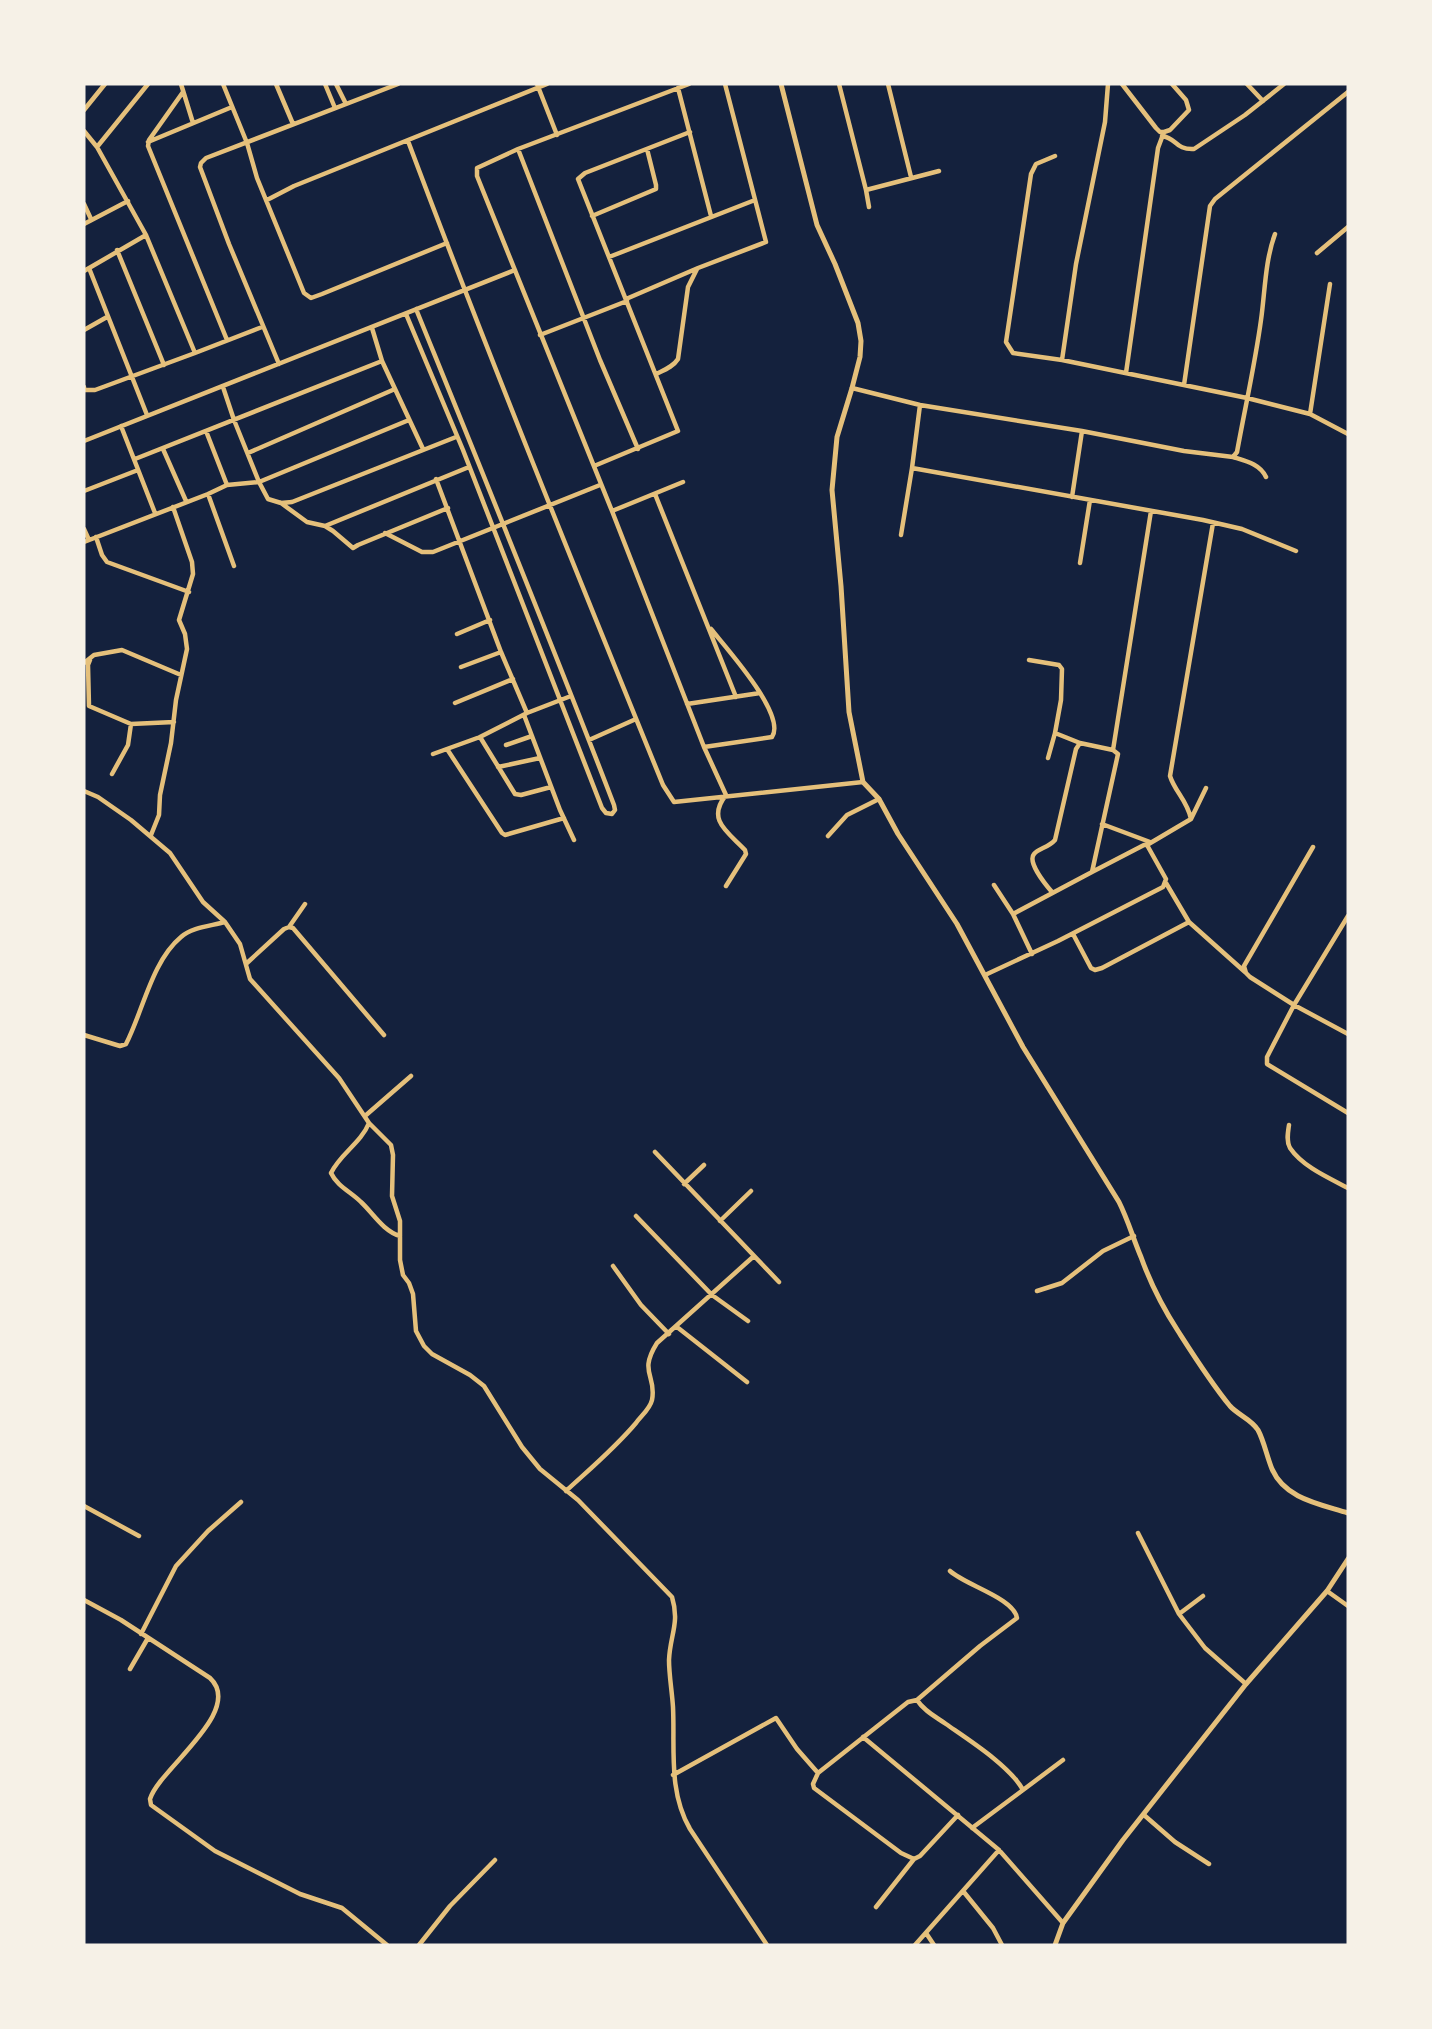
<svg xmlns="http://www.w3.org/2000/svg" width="1432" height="2029" font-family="Barlow,sans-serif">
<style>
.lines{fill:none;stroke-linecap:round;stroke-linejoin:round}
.minor{stroke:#e5c07b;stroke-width:4.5}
.tertiary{stroke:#e5c07b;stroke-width:5}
</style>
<rect width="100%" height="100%" fill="#14213d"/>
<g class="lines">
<!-- minor -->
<path class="minor" d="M181,84L193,123
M223,84L247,143L257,178L304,293L311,298L322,294L447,243
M276,84L293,124
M325,84L335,108
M336,84L346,104
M537,84L557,135
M689,84L518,149L477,168V176L612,511L704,747L726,795
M839,84L866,190L869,207
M888,84L911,177
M1122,84L1156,128L1160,132H1164
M1247,84L1263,101
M678,88L711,216
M183,92L149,140L148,146L227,340
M84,110L105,84
M84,131L97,147L146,235L195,353L262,327
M1162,136C1177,138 1175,150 1194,149L1245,115L1284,84
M408,141C489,357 576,571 663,785L674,802L863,782
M148,142L232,107
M97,147L148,84
M518,149L600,360L638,449
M1055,156L1036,164L1031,174L1006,342L1013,353L1062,360L1247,398L1310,414L1348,434
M866,190L939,171
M267,200L294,186L547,84
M84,204L91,219
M592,216L656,189V185L647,149
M84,224L128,201
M117,250L164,365
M1317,253L1348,227
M609,257L755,200
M89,268L147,415
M84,271L146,235
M626,299L698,268L766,242L725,84
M406,314L463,450L602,808L606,813L612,814L615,810L614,805C550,638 483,474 416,309
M372,328L382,361L423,449
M84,330L107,317
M540,335L627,301
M1062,360L1076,264L1105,122L1108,84
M279,364L229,244L200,167L201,163L206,158L398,84
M1126,373L1158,148L1164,132L1170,130L1189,110L1186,100L1172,84
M656,374C664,370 673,367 678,359L688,287L697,269
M1184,385L1210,206L1215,199L1348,92
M84,387V390H95L195,353
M223,387L234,420L259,482L409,420
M852,388L920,405L1082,431
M920,405L912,468L1203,520L1242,529L1296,551
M1310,414L1330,284
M121,426L155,513
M206,431L227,485
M84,441L515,270
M163,449L186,501
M248,453L395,389
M1233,457C1246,461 1260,464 1266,477
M135,459L382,361
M594,466L678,431L578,179L585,173L690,132
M436,479L501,652L527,713
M84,491L138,470
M208,494L234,566
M655,494L736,697
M1072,497L1082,431L1184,451L1233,457L1237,452C1245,408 1255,364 1261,320C1265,292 1265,261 1275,234
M281,503L307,522L325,526L333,531L353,548L358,545L448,508
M612,511L683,482
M325,526L469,467
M84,529L89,540
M385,533L422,552H433L600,485
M901,535L912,468
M96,537L102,555L107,562L189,592
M84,542L208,494L227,485L259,482L268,499L281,503L292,502L456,437
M1080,563L1090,500
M457,634L490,620
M90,660L88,665L89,706L131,724L174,722
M1029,660L1059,665L1062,669L1061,700L1055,733L1080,743
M84,663L94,655L122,650L181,675
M461,667L501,652
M455,703L513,679
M687,704L760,693
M524,715L560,810L574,840
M480,737L515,794L521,795L551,787
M589,740L636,719
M506,745L532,736
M704,747L772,737C787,715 726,648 711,629
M447,749L502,833L505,835L564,818
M1113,750L1151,511
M433,754L480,737L527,713L571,696
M1048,758L1055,733
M498,767L540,758
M112,774L128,745L131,724
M84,791L98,797L131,820L170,853L203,902L225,922L240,944L250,979L339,1078L369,1123L391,1145L393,1155L392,1196L400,1221V1260L403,1275L409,1283L413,1294L416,1331L424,1346L432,1354L470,1375L484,1386L522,1447L540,1469L578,1500L672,1597C680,1623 670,1635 669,1660C669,1675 672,1691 673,1707C675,1748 668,1791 690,1829L767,1945
M1191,819C1187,800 1175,792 1170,776L1213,523
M1102,824L1150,842
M151,835L159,815L160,795L171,743L176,700L187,649L185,634L179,620L193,574L192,562L173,507
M828,836L847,815L879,799
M1147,845L1191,819L1206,788
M1313,847L1244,966L1246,973L1250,977L1294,1005L1348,1034
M1166,883L1189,922L1245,972
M994,885L1013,914L1032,954
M726,886L746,854L745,850C728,832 706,820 726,795
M1013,914L1092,872L1118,754L1113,750L1080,743L1076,749L1055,840C1048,848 1039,848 1034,854C1027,862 1046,885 1052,892
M1348,916L1294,1005L1267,1057V1064L1348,1113
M289,927L305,904
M1073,934L1091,968L1095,970L1102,968L1189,922
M247,963L284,929L289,927L293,928L384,1035
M985,975L1058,941L1163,887L1166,879L1147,845H1144L1092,872
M84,1035L120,1046L126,1044C143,1011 152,961 181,937C192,927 211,926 225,922
M365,1116L411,1076
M369,1123C361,1143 340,1154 331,1173C337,1186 351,1192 361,1202C373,1213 383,1231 400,1236
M1289,1125C1288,1132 1286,1141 1290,1148C1303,1167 1329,1178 1348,1188
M655,1152L779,1282
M684,1184L704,1165
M636,1216L712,1295L748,1321
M720,1221L751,1191
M613,1266L641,1305L669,1334
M1037,1291L1062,1283L1103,1251L1134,1236
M677,1327L747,1382
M566,1491C591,1468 614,1449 636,1423C641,1416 650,1409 652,1400C657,1375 638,1373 657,1343L754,1256
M84,1506L139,1536
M1138,1533L1179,1614L1205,1648L1246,1684
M950,1571C965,1585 1014,1598 1017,1618L980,1646L917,1700C924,1711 936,1717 946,1724C969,1740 1010,1766 1023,1790L972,1828
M1327,1591L1348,1606
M84,1600L121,1620L210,1678C245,1711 159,1769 150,1799L151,1805L215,1851L300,1894L342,1908L387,1945
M1179,1614L1203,1596
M141,1634L176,1566L208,1531L241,1502
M130,1669L148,1638
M917,1700L908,1702L818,1773L813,1784L814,1788L901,1853L914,1859L920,1856L958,1815
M863,1737L999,1850L1063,1923
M673,1775L776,1718L797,1749L818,1773
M1023,1790L1063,1760
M1144,1815L1175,1842L1209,1864
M963,1891L993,1928L1002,1945
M876,1907L914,1859
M926,1933L934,1945
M419,1945L450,1906L495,1860
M915,1945L999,1850"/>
<!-- tertiary -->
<path class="tertiary" d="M781,84L817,225L835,264L858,323L861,341L860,357L852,388L837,437L832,490L841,586L849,712L863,782L879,799L898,834L957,924L1023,1047L1119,1202C1128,1220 1133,1238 1141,1257C1150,1282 1163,1308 1178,1331C1194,1356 1211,1383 1230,1406C1238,1415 1251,1419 1258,1430C1264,1441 1267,1457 1272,1469C1285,1499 1320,1504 1348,1513
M1055,1945L1063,1923L1123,1840L1246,1684L1327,1591L1348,1559"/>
</g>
<!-- border -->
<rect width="1432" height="2029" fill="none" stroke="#f6f1e7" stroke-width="171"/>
</svg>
